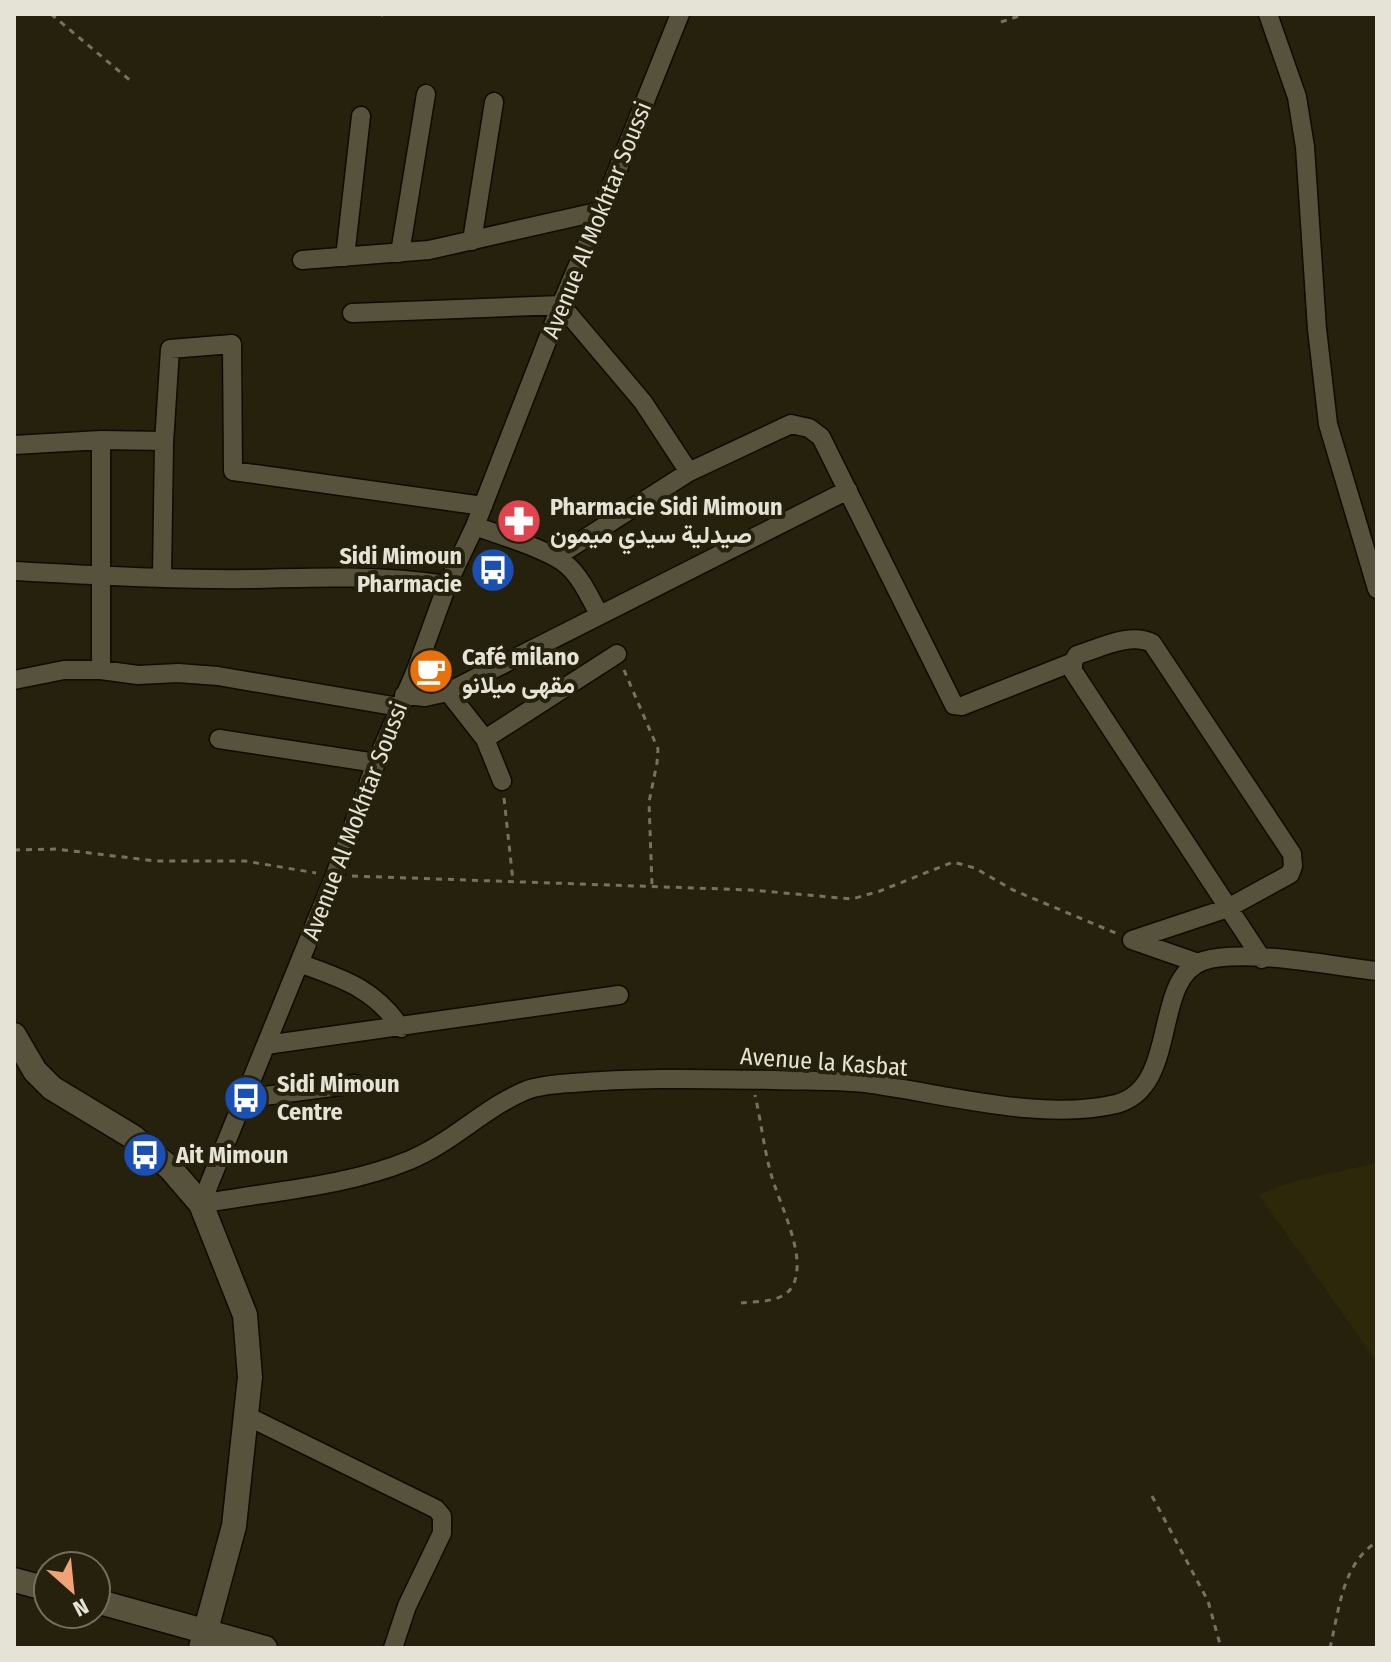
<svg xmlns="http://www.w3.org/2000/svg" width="1391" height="1662" font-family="'Fira Sans Condensed',Vazirmatn,sans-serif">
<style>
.built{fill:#2e280b}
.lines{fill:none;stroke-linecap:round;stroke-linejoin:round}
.street-casing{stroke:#0e0a00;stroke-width:21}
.secondary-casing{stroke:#0e0a00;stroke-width:27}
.path{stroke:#757261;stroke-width:3;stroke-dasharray:6 6;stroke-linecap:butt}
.street{stroke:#57523c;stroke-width:18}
.secondary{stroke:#57523c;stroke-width:24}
.labels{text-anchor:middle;stroke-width:8;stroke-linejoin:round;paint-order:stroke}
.street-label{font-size:24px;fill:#e5e3d6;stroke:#25210c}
.poi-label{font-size:24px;font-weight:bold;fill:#e5e3d6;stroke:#25210c;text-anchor:start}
</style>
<rect width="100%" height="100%" fill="#25210c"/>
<!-- built -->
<path class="built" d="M1377,1163V1362L1259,1195L1291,1182Z"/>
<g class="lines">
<!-- street casing -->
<g class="street-casing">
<path id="street" d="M1268,14L1297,97L1305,147L1317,329L1328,424L1377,589
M472,241L494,102
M400,253L426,94
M345,257L361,116
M302,260L429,250L601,211
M352,313L561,305L643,402L689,472
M101,440V670
M14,445L101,440L164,441
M475,526C499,535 551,550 568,566C582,579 590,598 599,614
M556,557L689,472L791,424L809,428L821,437L954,705L962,706L1073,662
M14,571C93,575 173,580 252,579C318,577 382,575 447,585
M162,577L164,443L170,349L232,344L233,471L483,506
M14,680L64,670H101L138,675L178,673L218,676L399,707
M448,692L485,739L502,781
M404,695L425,697L448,692L848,490
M219,739L376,763
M485,739L617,654
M1132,940L1228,908L1290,874L1293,866L1292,854L1152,643C1130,632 1100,648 1077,655L1073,662V671L1262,959
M1132,940L1198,963
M299,963C343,979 374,988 401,1028
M266,1045L619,995
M242,1099L355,1084
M201,1204C271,1191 345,1187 410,1160C453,1142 485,1107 527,1090C541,1085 558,1084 572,1083C639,1077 707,1079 774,1080C804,1081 835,1080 865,1083C942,1093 1040,1122 1116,1104C1180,1088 1151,979 1203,961C1242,948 1333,966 1377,971
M201,1204L335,875L376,763L416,670L447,585L475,526L561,305L601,211L680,14
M247,1416L436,1509L442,1516V1533L407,1606L393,1648"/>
</g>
<!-- secondary casing -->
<g class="secondary-casing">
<path id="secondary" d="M14,1035L35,1071L52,1088L133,1137L170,1168L201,1204L245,1315L250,1377L234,1526L201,1648
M14,1580L48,1589
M96,1601L265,1648"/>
</g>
<!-- path -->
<path class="path" d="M51,14L132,82
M381,14L383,16
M1001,22L1025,14
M624,670L658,749L657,763L649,802L652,886
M504,798L513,881
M14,850L56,849L156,861H245L316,873
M352,876L751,890L852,899L880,891L953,862L975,868L1013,890L1118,934
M741,1303C758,1301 782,1303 792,1287C809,1258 779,1204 771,1174C764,1149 761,1121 755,1095
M1152,1496L1208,1601L1221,1648
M1330,1648C1339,1611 1342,1563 1377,1542"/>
<!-- street -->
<use href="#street" class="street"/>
<!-- secondary -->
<use href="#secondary" class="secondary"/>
</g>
<!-- icons -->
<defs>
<g id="pharmacy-disc" transform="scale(2.3)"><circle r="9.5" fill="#e0444e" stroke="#25210c"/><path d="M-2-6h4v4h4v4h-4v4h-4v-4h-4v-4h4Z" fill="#fff"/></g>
<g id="bus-disc" transform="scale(2.3)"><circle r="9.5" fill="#1a4fb4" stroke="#25210c"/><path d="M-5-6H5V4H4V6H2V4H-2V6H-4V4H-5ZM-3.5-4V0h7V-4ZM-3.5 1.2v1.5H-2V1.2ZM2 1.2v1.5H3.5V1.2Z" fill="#fff"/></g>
<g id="cafe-disc" transform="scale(2.3)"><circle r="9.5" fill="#e8710a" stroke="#25210c"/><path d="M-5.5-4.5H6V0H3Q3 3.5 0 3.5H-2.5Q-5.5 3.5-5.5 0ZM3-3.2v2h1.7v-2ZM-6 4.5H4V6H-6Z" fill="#fff"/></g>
</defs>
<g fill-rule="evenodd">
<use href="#pharmacy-disc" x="519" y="521"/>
<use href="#bus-disc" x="493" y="570"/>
<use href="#cafe-disc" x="431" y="671"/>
<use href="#bus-disc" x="246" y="1098"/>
<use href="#bus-disc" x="145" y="1155"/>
</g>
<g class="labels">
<!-- street labels -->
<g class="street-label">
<text transform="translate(597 220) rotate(-68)" y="8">Avenue Al Mokhtar Soussi</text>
<text transform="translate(355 821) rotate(-69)" y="8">Avenue Al Mokhtar Soussi</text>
<text transform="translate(824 1062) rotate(4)" y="8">Avenue la Kasbat</text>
</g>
<!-- poi labels -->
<g class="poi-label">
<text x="550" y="515">Pharmacie Sidi Mimoun<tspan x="550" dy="28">صيدلية سيدي ميمون</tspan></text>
<text x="462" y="564" text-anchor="end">Sidi Mimoun<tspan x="462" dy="28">Pharmacie</tspan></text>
<text x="462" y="665">Café milano<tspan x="462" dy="28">مقهى ميلانو</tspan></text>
<text x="277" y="1092">Sidi Mimoun<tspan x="277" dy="28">Centre</tspan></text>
<text x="176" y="1163">Ait Mimoun</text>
</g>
</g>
<!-- border -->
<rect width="1391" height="1662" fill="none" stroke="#e5e3d6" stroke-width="32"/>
<!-- north arrow -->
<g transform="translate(72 1590) rotate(153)"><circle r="38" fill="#25210c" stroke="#726f5d" stroke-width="2"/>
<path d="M0-6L14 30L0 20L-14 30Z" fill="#efa377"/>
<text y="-12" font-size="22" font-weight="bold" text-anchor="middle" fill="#e5e3d6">N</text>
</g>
</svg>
